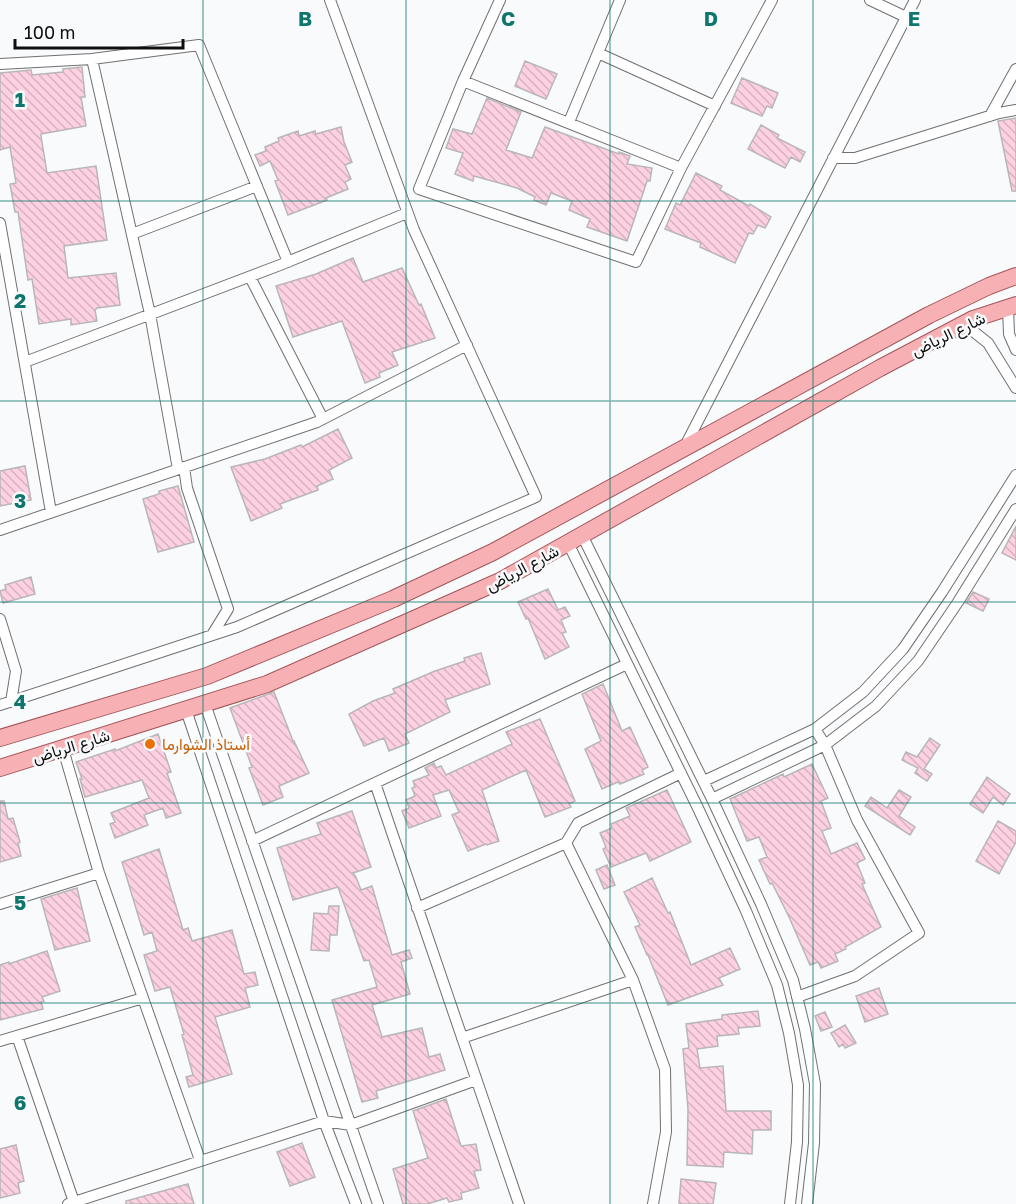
<svg xmlns="http://www.w3.org/2000/svg" width="1016" height="1204" font-family="'Golos Text',Vazirmatn,sans-serif">
<style>
.building{fill:url(#building-back-hatch);stroke:#b8b6b7;stroke-width:1.5}
.lines{fill:none;stroke-linecap:round;stroke-linejoin:round}
.minor-casing{stroke:#707072;stroke-width:12}
.primary-casing{stroke:#a3565a;stroke-width:18}
.minor{stroke:#fff;stroke-width:10}
.primary{stroke:#f7b1b4;stroke-width:16}
.grid{fill:none;stroke:#0f766e;stroke-width:1.5;stroke-opacity:0.55}
.food-dot{fill:#e8710a;stroke:#f9fafb;stroke-width:2}
.labels{text-anchor:middle;stroke-width:5;stroke-linejoin:round;paint-order:stroke}
.street-label{font-size:16px;fill:#0f0f10;stroke:#f9fafb}
.food-label{font-size:16px;fill:#c56008;stroke:#f9fafb;text-anchor:start}
.grid-label{font-size:20px;text-anchor:middle;font-weight:bold;fill:#0f766e;stroke:#f9fafb;stroke-width:5;stroke-linejoin:round;paint-order:stroke}
</style>
<defs>
<pattern id="building-back-hatch" width="6" height="6" patternUnits="userSpaceOnUse" patternTransform="scale(1.5)"><rect width="6" height="6" fill="#fed1e2"/><path d="M-1 5l2 2M0 0l6 6M5-1l2 2" fill="none" stroke="#d8b2c1"/></pattern>
</defs>
<rect width="100%" height="100%" fill="#f9fafb"/>
<!-- building -->
<path class="building" d="M525,61L557,74L546,99L515,86Z
M82,67L85,97H81L86,126L41,134V136L47,173L96,166L107,240L64,246L68,278L116,273L120,305L97,308L95,310L97,321L71,325V319L39,324L32,279L28,280L18,212H15L10,184L16,183L10,147L0,150V73L31,70L32,75L63,72V69Z
M742,78L778,93L772,108L767,106L762,116L731,103Z
M487,98L521,112L506,150L532,158L545,127L619,154V152L630,156L627,164L652,168L650,181H647L627,241L587,227L590,219L569,210L572,201L551,193L546,205L534,200L535,197L517,188L474,176L473,181L455,174L463,153L446,148L453,129L472,134Z
M1016,118V191H1012L998,121Z
M761,125L779,135L777,138L805,152L800,162L791,157L785,168L748,149Z
M341,127L344,142L352,162L345,165L351,179L345,182L348,189L326,198L327,200L288,215L275,181L278,180L270,161L260,166L255,155L266,151L265,147L279,141L278,138L298,131L299,136L315,131L316,134Z
M696,173L722,186L720,190L749,206L750,204L771,217L765,228L758,225L753,234L749,233L735,263L700,247L701,243L665,229L676,203L680,205Z
M353,258L363,282L402,268L419,305L421,304L435,338L392,352L398,365L379,373L380,377L365,383L342,321L293,337L276,286L316,274Z
M338,429L352,458L329,470L333,479L317,486L318,490L280,504L282,508L251,521L231,467L265,459L301,445L302,447Z
M25,466L31,500L0,506V471Z
M178,486L194,542L158,552L143,499L159,494V491Z
M1016,526V560L1002,553Z
M31,577L35,594L3,603L0,591L6,589L5,585Z
M548,589L558,610L565,607L570,616L561,620L566,632L562,633L569,647L545,659L528,618L526,619L518,602Z
M973,592L989,599L983,611L966,603Z
M481,653L490,684L445,700L450,712L405,734L409,743L389,751L384,738L364,746L349,714L373,701L395,693L393,689L435,671L465,661L464,658Z
M603,684L622,731L630,727L648,767L642,770L644,774L620,784L618,782L602,789L585,749L601,741L582,694Z
M274,692L293,741H294L309,773L279,786L283,797L263,805L249,768L252,767L230,708Z
M540,719L575,801L569,804L571,807L545,817L526,770L482,790L499,841L487,845L486,844L468,851L452,815L459,812L449,790L433,795L441,816L409,828L402,811L409,808L406,800L415,796L412,788L415,787L413,781L429,775L425,768L434,763L436,768L441,766L446,775L512,744L506,732Z
M158,734L171,772L167,773L181,813L166,818L163,808L144,815L148,825L115,838L110,824L115,822L111,813L149,798L142,780L85,797L80,779H82L76,762L115,749V751Z
M930,738L940,745L924,769L932,774L927,781L915,773L918,768L902,760L906,752L917,757Z
M812,764L828,798L821,801L831,828L822,831L831,854L857,843L865,859L857,863L865,883L862,884L881,927L845,947L846,949L835,954L838,961L821,968L818,962L810,965L789,917L772,883L770,884L759,860L767,857L759,837L747,841L730,799L783,774L784,777Z
M987,777L1010,794L1003,805L993,797L983,813L970,804Z
M667,790L691,842L650,861L646,853L611,867L603,849L606,847L600,833L612,828L611,824L630,816L626,808Z
M899,790L911,797L899,816L915,827L910,835L865,806L871,797L887,808Z
M0,801H4L8,819L13,818L20,842L18,843L21,856L0,862Z
M352,811L371,867L353,873L356,877L361,890L372,886L392,955L409,950L412,958L401,962L410,994L372,1005L382,1037L422,1028L429,1057L440,1054L445,1070L376,1091L378,1098L362,1102L332,1000L377,987L369,960L364,961L338,887L293,900L277,848L321,834L317,823Z
M998,821L1016,831V842L999,874L976,861Z
M159,849L183,930L188,928L192,941L232,930L244,974L255,972L258,985L245,988L250,1007L215,1017L232,1074L189,1087L186,1077L193,1075L182,1035L184,1034L170,987L155,991L144,955L157,951L152,932L144,935L122,862Z
M607,865L615,885L604,889L596,870Z
M652,878L668,913L670,912L691,965L730,948L740,969L719,978L723,985L668,1005L648,955H647L635,927L640,925L624,892Z
M77,888L90,941L55,950L41,899Z
M329,906H339L337,935H330L329,951L311,950L314,913L328,914Z
M47,951L60,991L42,997L44,1001L41,1002L43,1009L0,1020V965L9,962V964Z
M879,988L888,1014L865,1022L856,996Z
M758,1011L760,1026L738,1028L739,1034L717,1036L718,1046L697,1049L700,1068L723,1066L726,1111H771V1130H753L752,1154L724,1152L723,1167L687,1165L688,1109L683,1049L689,1048L686,1024L722,1019V1015Z
M825,1012L832,1027L821,1031L815,1016Z
M845,1025L856,1043L845,1048L843,1044L839,1047L831,1033Z
M446,1099L461,1146L476,1144L481,1170L474,1171L479,1188L461,1193L462,1199L449,1202L447,1198L427,1204H403L393,1169L428,1158L413,1111Z
M302,1143L315,1177L290,1186L277,1152Z
M16,1145L24,1181L18,1183L20,1193L0,1198V1149Z
M681,1179L716,1183L713,1204H679Z
M188,1184L194,1204H126V1201Z"/>
<g class="lines">
<!-- minor casing -->
<g class="minor-casing">
<path id="minor" d="M500,0L463,81L681,168L772,0
M870,0L906,17
M598,53L715,106
M92,59L199,45L288,262
M0,64L92,59L150,314L178,469
M463,81L419,189L636,262L681,168
M990,116L1016,69
M569,122L620,0
M833,158H855L999,113L1016,110
M0,223L51,512
M132,234L257,186
M250,277L323,419
M1008,308L1009,334L1016,350
M964,324L988,343L1016,388
M25,362L280,265L407,213
M684,448L915,0
M184,467L187,488L228,609L212,635
M0,530L317,422L467,345
M582,535L712,799L761,904L793,980L805,1029L815,1084L814,1143L807,1204
M568,543L697,806L746,911L777,985L789,1033L798,1085L797,1142L790,1204
M0,619L16,671L11,702
M205,704L378,1204
M0,705L237,627L536,497L414,230L330,0
M186,710L324,1121L356,1204
M63,749L99,873L200,1160
M704,781L815,729L863,692L903,649L942,592L1016,475
M375,783L519,1204
M712,799L825,745L876,706L918,661L958,602L1016,509
M252,841L627,664
M566,843L578,823L681,773
M0,904L99,873
M417,908L566,843L633,980L665,1069L666,1132L653,1204
M797,997L855,976L919,933L857,820L825,745L815,729
M17,1036L74,1202
M462,1038L633,980
M0,1041L143,998
M68,1204L324,1121L351,1125L476,1080"/>
</g>
<!-- primary casing -->
<g class="primary-casing">
<path id="primary" d="M0,738L207,676L393,599L493,552L929,315L989,286L1016,276
M0,768L267,684L500,581L880,368L973,319L1016,305"/>
</g>
<!-- minor -->
<use href="#minor" class="minor"/>
<!-- primary -->
<use href="#primary" class="primary"/>
</g>
<!-- grid -->
<path class="grid" d="M203,0V1204M406,0V1204M610,0V1204M813,0V1204M0,201H1016M0,401H1016M0,602H1016M0,803H1016M0,1003H1016"/>
<!-- markers -->
<circle class="food-dot" cx="150" cy="744" r="6"/>
<g class="labels">
<!-- street labels -->
<g class="street-label">
<text transform="translate(948 334) rotate(-26)" y="6">شارع الرياض</text>
<text transform="translate(522 568) rotate(-28)" y="6">شارع الرياض</text>
<text transform="translate(71 746) rotate(-17)" y="6">شارع الرياض</text>
</g>
<!-- food labels -->
<g class="food-label">
<text x="162" y="750">أستاذ الشوارما</text>
</g>
</g>
<g class="grid-label">
<text x="305" y="26">B</text>
<text x="508" y="26">C</text>
<text x="711" y="26">D</text>
<text x="914" y="26">E</text>
<text x="20" y="107">1</text>
<text x="20" y="308">2</text>
<text x="20" y="508">3</text>
<text x="20" y="709">4</text>
<text x="20" y="910">5</text>
<text x="20" y="1110">6</text>
</g>
<!-- scale -->
<path d="M15 39v9h168v-9" fill="none" stroke="#0f0f10" stroke-width="3"/>
<text x="24" y="39" font-size="18" fill="#0f0f10" stroke="#f9fafb" stroke-width="4.5" paint-order="stroke">100 m</text>
</svg>
